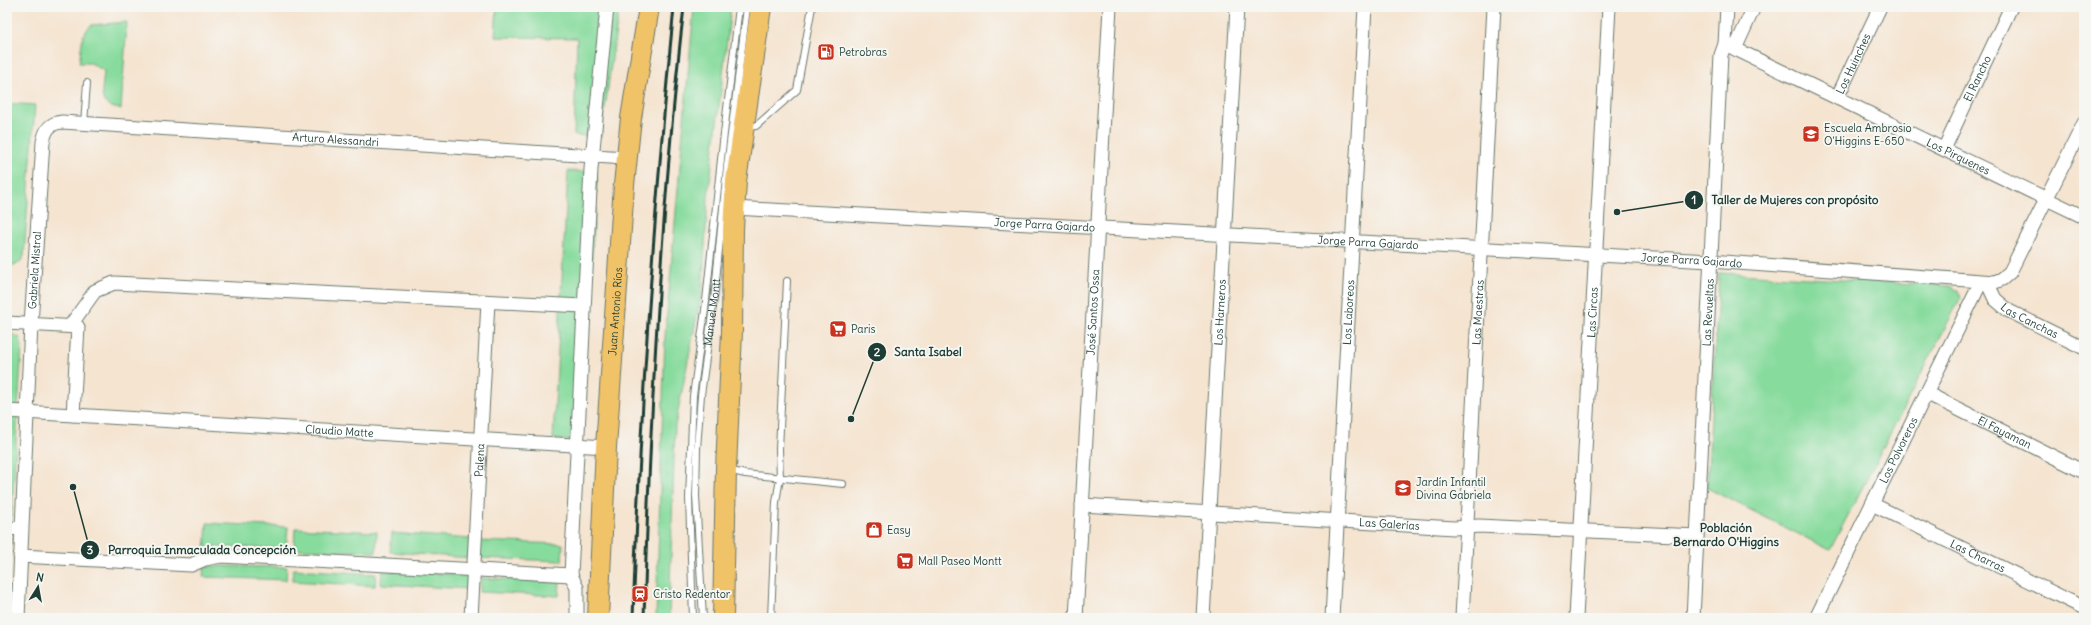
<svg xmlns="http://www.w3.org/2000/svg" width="2091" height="625" font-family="Delius,sans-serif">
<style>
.green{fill:#87db9d;stroke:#538c68}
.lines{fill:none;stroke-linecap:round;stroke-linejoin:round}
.lane-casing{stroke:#6a776b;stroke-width:8}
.street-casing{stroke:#6a776b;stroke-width:15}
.primary-casing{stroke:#6a776b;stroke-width:22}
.lane{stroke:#fff;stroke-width:6}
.street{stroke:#fff;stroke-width:13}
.primary{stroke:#f1c369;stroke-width:20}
.rail{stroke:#1f3d34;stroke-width:3}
.labels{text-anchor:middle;stroke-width:4;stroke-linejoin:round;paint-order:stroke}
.poi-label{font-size:11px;fill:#1f3d34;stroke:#f6f6f2;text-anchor:start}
.street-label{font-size:11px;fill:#1f3d34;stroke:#f6f6f2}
.neighbourhood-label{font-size:12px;font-weight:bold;fill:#1f3d34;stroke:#f6f6f2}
.leader{fill:none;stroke:#1f3d34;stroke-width:1.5}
.callout-dot{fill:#1f3d34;stroke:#f6f6f2;stroke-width:1.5}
.mark-label{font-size:12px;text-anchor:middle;font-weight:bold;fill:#fff}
.callout-label{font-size:12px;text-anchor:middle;font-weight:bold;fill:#1f3d34;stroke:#f6f6f2;stroke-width:4;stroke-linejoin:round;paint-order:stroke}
</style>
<rect width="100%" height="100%" fill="#f6f6f2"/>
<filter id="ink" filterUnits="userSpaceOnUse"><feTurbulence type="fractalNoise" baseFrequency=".025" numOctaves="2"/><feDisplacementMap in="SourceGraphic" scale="8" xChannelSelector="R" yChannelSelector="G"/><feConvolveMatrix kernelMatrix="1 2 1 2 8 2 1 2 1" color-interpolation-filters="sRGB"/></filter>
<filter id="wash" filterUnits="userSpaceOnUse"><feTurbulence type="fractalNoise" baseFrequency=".012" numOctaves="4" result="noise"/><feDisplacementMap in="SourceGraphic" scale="16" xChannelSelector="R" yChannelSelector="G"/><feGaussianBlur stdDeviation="0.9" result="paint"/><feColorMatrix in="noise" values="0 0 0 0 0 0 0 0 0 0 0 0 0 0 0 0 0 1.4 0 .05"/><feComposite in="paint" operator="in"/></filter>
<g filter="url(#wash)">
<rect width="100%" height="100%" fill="#f5e4d0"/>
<!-- green -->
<path class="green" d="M497,7L619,8L601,137L574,135L577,38L495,37Z
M694,7H731L708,197L702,291L675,426L669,618H656L665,336Z
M127,22L121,109C95,106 103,91 104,71L91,63H79L83,35L91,25Z
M7,103L35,105L24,256L20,263C15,264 9,266 7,272Z
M568,171L596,172L597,180L579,442L553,439Z
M1719,273L1951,286L1958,291L1960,299L1830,550L1707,488Z
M7,332L20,338L22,346L7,590Z
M207,523L288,527L286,548L215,547L205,552Z
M295,528L377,532L376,552L294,549Z
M392,533L471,539L469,558L390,552Z
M478,541L563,544L562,561L477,558Z
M212,566L287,567L286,580L203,577L204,568Z
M293,569L376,574L375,586L292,581Z
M382,571L470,575L469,589L381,584Z
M481,578L560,582L559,596L479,592Z"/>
</g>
<g filter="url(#ink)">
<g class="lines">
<!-- lane casing -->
<g class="lane-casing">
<g id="lane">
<path d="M84,124L87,83"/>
<path d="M746,127L756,126L797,90L812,7"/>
<path d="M728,470L745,474L843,484"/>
<path d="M693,618L689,498L693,396L705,310L721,159L739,7"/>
<path id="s1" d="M703,618L696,496L697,449L701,395L715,291L727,166L747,7"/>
<path d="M771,618L776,502L780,478L779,449L787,281"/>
</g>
</g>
<!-- street casing -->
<g class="street-casing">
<g id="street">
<path id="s2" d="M1725,44L2084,217"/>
<path d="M1735,49L1754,7"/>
<path id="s3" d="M1837,98L1880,7"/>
<path id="s4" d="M1944,149L2011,7"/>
<path id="s5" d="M734,208L1710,261L1995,282L2002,279L2010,272L2084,123"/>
<path id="s6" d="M1987,282L1995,299L2009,311L2084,348"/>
<path d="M7,323L78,327L73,415"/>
<path d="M70,326L95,291L114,283L583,306"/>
<path id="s7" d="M1926,393L2084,472"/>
<path id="s8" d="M7,411L606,447"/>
<path id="s9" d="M1872,504L2084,608"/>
<path id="s10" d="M1082,505L1454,528L1479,526L1697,536"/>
<path d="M7,528L21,529"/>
<path d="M20,556L191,565L205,559L221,556L571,575"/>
<path id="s11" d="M18,618L31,324L43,142C45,131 49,123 62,122L626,158"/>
<path id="s12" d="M471,618L488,302"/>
<path d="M577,618V588L571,575L591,169L607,7"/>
<path id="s13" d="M1076,618L1110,7"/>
<path id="s14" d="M1203,618L1237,7"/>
<path id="s15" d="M1332,618L1365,7"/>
<path id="s16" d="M1462,618L1494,7"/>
<path id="s17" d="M1576,618L1609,7"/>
<path id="s18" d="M1693,618L1721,55L1725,44L1727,7"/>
<path id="s19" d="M1816,618L1981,282"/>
</g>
</g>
<!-- primary casing -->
<g class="primary-casing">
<g id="primary">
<path id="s20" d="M598,618L606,447L624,185L631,118L649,7"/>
<path d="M723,618L726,469L732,331L733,229L736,181L761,7"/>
</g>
</g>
<!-- lane -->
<use href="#lane" class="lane"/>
<!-- street -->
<use href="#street" class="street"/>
<!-- primary -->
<use href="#primary" class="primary"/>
<!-- rail -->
<path class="rail" d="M633,618C640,414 654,210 674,7
M644,618C650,414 661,210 684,7"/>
</g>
</g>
<!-- icons -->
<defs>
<g id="fuel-square" transform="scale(0.9)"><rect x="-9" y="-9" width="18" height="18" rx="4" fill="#c8321e" stroke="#f6f6f2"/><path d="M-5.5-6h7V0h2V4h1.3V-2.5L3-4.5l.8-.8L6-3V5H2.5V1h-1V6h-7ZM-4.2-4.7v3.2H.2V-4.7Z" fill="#fff"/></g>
<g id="school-square" transform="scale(0.9)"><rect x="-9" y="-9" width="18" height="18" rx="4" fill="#c8321e" stroke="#f6f6f2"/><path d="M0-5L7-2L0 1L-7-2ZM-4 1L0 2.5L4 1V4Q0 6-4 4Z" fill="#fff"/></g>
<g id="supermarket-square" transform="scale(0.9)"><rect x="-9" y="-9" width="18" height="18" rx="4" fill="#c8321e" stroke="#f6f6f2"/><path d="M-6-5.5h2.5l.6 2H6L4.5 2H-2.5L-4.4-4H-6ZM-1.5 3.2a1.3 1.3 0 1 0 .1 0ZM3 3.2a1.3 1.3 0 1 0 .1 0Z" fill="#fff"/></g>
<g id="shop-square" transform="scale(0.9)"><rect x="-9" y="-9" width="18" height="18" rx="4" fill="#c8321e" stroke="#f6f6f2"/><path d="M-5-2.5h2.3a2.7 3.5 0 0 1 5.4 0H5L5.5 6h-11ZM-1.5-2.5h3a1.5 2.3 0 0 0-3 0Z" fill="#fff"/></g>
<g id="station-square" transform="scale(0.9)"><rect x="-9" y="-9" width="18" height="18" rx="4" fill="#c8321e" stroke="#f6f6f2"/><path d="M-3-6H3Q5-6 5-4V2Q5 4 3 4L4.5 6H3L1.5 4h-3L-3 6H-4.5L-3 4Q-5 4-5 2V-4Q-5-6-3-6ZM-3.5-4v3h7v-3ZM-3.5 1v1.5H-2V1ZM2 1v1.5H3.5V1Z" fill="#fff"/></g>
</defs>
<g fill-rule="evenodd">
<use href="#fuel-square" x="826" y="52"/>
<use href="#school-square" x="1811" y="134"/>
<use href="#supermarket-square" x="838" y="329"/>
<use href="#school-square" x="1403" y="488"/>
<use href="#shop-square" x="874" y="530"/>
<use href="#supermarket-square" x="905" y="561"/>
<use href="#station-square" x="640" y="594"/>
</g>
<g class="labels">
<!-- poi labels -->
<g class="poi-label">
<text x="839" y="56">Petrobras</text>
<text x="1824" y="132">Escuela Ambrosio<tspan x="1824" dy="13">O'Higgins E-650</tspan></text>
<text x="851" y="333">Paris</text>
<text x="1416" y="486">Jardín Infantil<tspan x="1416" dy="13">Divina Gabriela</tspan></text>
<text x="887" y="534">Easy</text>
<text x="918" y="565">Mall Paseo Montt</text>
<text x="653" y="598">Cristo Redentor</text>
</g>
<!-- street labels -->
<g class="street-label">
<text dy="4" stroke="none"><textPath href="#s3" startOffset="38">Los Huinches</textPath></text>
<text dy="4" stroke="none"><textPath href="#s4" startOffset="78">El Rancho</textPath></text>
<text dy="4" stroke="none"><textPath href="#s11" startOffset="781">Arturo Alessandri</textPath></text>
<text dy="4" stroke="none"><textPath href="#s2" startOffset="259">Los Pirquenes</textPath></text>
<text dy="4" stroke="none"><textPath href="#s5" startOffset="311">Jorge Parra Gajardo</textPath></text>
<text dy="4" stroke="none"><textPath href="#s5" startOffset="635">Jorge Parra Gajardo</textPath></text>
<text dy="4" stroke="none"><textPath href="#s5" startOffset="959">Jorge Parra Gajardo</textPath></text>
<text dy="4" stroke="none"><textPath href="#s11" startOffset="348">Gabriela Mistral</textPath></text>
<text dy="4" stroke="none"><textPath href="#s20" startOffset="307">Juan Antonio Ríos</textPath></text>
<text dy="4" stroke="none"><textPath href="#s1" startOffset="307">Manuel Montt</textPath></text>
<text dy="4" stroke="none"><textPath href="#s14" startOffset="306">Los Harneros</textPath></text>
<text dy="4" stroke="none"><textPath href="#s15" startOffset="306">Los Laboreos</textPath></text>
<text dy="4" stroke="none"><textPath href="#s16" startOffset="306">Las Maestras</textPath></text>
<text dy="4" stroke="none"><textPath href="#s17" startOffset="306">Las Circas</textPath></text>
<text dy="4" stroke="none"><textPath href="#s18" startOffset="306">Las Revueltas</textPath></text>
<text dy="4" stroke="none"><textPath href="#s13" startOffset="306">José Santos Ossa</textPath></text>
<text dy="4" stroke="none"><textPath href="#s6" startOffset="60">Las Canchas</textPath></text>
<text dy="4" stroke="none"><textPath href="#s8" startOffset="333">Claudio Matte</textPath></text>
<text dy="4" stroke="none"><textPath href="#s7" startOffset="88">El Fayaman</textPath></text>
<text dy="4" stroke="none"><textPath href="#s19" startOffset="187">Los Polvoreros</textPath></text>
<text dy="4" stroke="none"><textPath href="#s12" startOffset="158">Palena</textPath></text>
<text dy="4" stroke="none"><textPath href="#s10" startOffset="308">Las Galerías</textPath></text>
<text dy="4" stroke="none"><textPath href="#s9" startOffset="118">Las Charras</textPath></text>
</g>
<!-- neighbourhood labels -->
<g class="neighbourhood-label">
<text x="1726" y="532">Población<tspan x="1726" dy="14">Bernardo O'Higgins</tspan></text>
</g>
</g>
<!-- callouts -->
<path class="leader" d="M1617 212L1694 200M851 419L877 352M73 487L90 550"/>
<g class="callout-dot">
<circle cx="1617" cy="212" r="4"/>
<circle cx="851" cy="419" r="4"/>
<circle cx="73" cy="487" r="4"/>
<circle cx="1694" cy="200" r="10"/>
<circle cx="877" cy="352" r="10"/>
<circle cx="90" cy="550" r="10"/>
</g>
<g class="mark-label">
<text x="1694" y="204">1</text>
<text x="877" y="356">2</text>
<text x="90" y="554">3</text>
</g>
<g class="callout-label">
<text x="1795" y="204">Taller de Mujeres con propósito</text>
<text x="928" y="356">Santa Isabel</text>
<text x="202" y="554">Parroquia Inmaculada Concepción</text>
</g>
<!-- margin -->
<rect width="2091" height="625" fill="none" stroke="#f6f6f2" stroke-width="24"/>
<!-- north arrow -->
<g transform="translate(38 587) rotate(11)" stroke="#f6f6f2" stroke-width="3" paint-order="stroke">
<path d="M0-3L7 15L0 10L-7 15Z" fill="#1f3d34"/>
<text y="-6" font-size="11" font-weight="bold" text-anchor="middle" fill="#1f3d34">N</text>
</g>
</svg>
